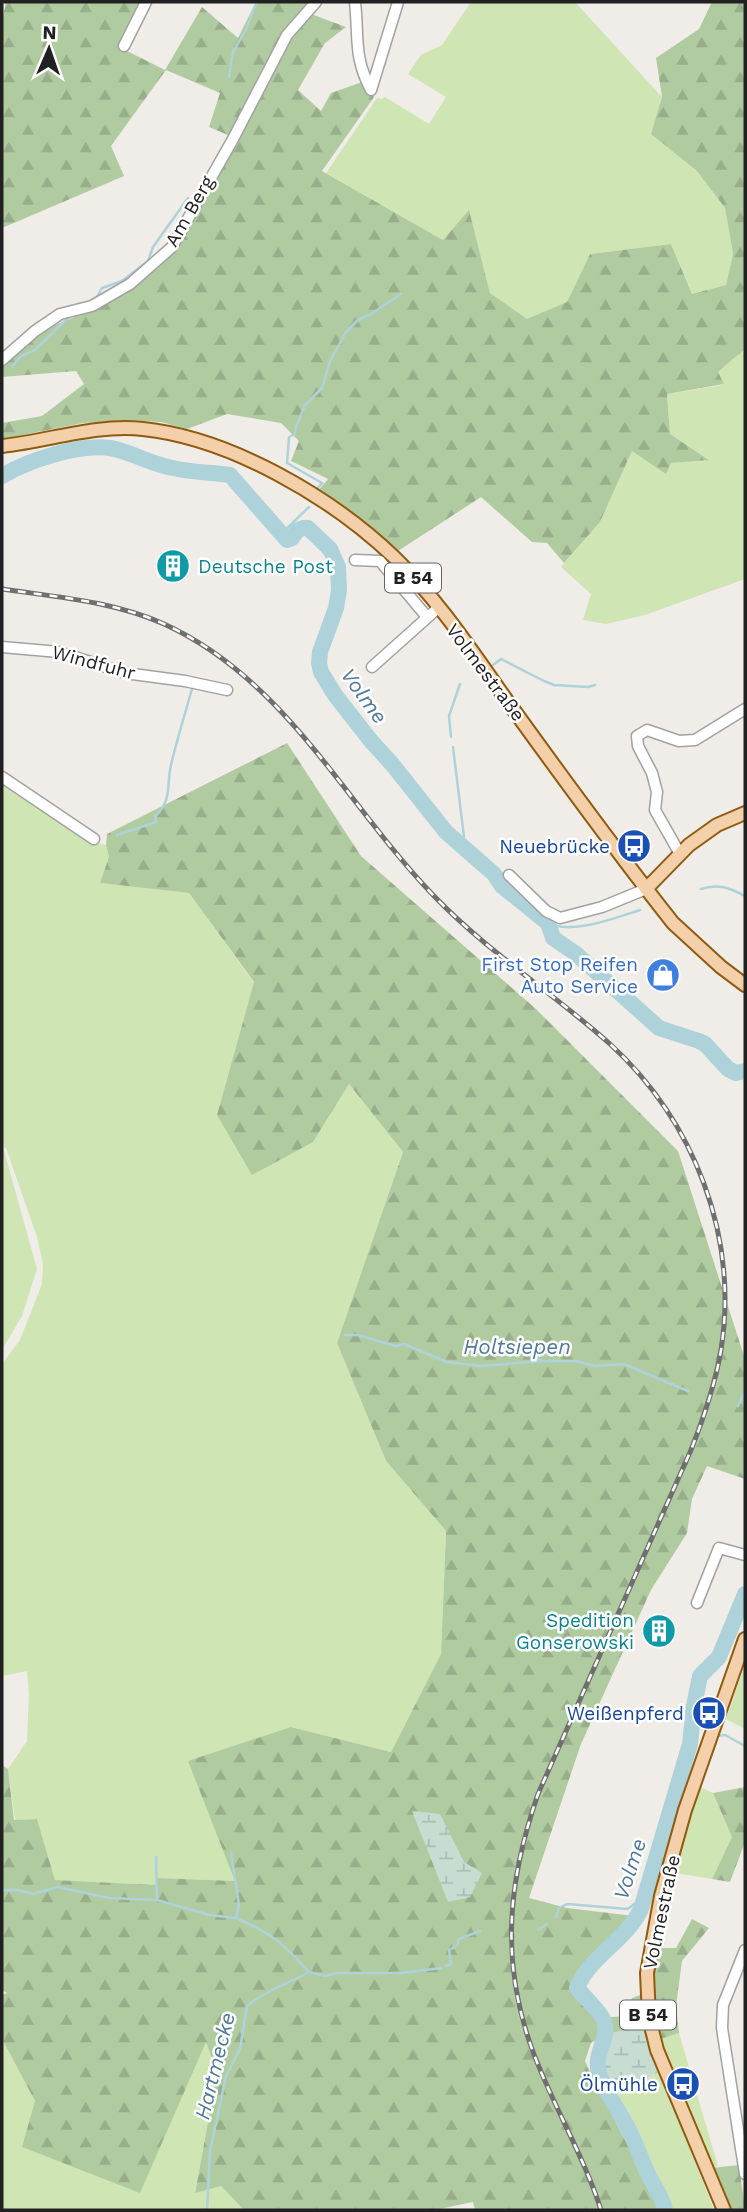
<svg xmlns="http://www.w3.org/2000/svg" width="747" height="2212" font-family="'Work Sans',sans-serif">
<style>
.grass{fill:#cfe5b4}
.forest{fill:url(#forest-firs)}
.wetland{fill:url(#wetland-marsh)}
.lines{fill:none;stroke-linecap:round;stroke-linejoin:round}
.stream{stroke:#add2d9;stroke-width:2.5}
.river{stroke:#add2d9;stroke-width:16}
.minor-casing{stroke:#a2a2a2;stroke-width:13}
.major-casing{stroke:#8f5c0f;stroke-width:16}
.minor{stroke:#fff;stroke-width:10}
.major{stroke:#f3cfaa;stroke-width:12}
.rail-casing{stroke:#6f6f6f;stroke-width:5}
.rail{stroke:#fff;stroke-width:2.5;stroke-dasharray:8;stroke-linecap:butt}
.labels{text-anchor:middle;stroke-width:5;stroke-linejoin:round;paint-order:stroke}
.shield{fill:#fff;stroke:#646464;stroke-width:2}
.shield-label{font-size:18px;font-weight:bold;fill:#212121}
.street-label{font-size:19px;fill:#212121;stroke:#fff}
.culture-label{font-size:19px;fill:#0d838f;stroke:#fff;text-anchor:start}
.transit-label{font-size:19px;fill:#164399;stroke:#fff;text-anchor:end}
.shop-label{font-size:19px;fill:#366cbe;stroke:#fff;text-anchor:end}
.water-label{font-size:21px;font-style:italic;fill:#4f7999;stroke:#fff}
</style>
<defs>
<pattern id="forest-firs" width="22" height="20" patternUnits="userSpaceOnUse" patternTransform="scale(1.75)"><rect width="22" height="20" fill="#b1cba1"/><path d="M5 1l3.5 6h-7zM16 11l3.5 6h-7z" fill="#98ae8a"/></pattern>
<pattern id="wetland-marsh" width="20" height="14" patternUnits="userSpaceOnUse" patternTransform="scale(1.75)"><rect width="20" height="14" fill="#c7ddd1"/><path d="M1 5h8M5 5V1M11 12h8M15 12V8" fill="none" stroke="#abbdb3"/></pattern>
</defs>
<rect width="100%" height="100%" fill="#f0ede8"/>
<!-- grass -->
<path class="grass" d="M471,2H575L662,97L652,134L697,171L725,208L733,254L726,285L692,294L671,244L590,254L567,302L527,320L490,293L469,211L443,240L326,173L377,98L382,99L385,97L429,124L446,97L408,74L421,55L442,45Z
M745,349V579L645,615L606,624L583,620L591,594L561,567L600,522L632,451L671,463L708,459L670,434L667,394L723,385L718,372Z
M2,782L94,843L106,845L109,857L101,883L189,893L254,983L217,1115L313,1142L349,1084L403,1152L337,1343L386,1461L446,1531L441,1654L391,1752L291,1727L235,1881L158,1878L156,1885L55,1880L37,1819L15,1820L8,1769L27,1741L29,1694L27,1671L2,1676V1364L20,1340L42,1284L43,1264L37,1237L6,1148L3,1147L37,1269L22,1316L2,1350Z
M745,1665V1729L726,1719Z
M698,1786L713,1793L732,1837L712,1879L675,1873Z
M679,2033L718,2166L712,2168L660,2039Z
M2,2039L35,2101L206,2041L217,2072L195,2192L221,2186L244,2210H2Z
M659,2072L713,2207L705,2210H669L668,2199L651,2176L647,2163L618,2095Z"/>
<!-- forest -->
<path class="forest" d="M6,2H143L121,48L165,70L202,7L238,38L256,2H312L283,31L230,136L209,127L220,93L166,70L111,146L124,176L2,228V20Z
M712,2H745V349L718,372L724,384L667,394L670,434L709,460L671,463L666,474L632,451L600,522L564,563L547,543L532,542L481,497L398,551L316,493L328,479L291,461L299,441L281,423L227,414L187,429L161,422L124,420L83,423L2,439V423L42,416L84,384L76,371L2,377V368L6,362L50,327L97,308L175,247L291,37L311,14L346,27L325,43L298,90L321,111L331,93L365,81L374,97L322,171L443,240L469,210L490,293L527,319L567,302L590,254L671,244L692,294L726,285L733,254L725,208L697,171L651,134L662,97L656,58L699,29Z
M287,743L361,856L536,1009L678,1151L745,1359V1479L707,1466L692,1499L687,1533L651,1590L581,1744L529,1898L567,1908L634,1916L629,1933L620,1946L592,1968L581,1982L578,1996L597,2018L626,2016L632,1998L640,1995L644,2028C624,2029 608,2033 591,2043L585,2061C607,2109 634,2154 657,2202L658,2210H475L473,2202L434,2210H244L221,2186L195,2193L217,2072L206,2042L140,2193L22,2147L35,2101L2,2039V1995L7,1993L2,1990V1765L8,1769L14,1820L37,1819L55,1880L156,1885L157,1878L235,1881L188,1761L291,1727L391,1752L441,1654L446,1531L386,1461L337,1343L403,1152L349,1084L313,1142L252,1175L217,1115L254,982L189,893L100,883L109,857L106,845L107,834Z
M745,1787V1842L730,1882L712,1879L732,1837L713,1793Z
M692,1919L709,1928L682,1961L676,2006L679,2033L660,2039C655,2008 653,1979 656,1948H676Z
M739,2165L745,2210H732L712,2168Z"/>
<!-- wetland -->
<path class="wetland" d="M412,1811L440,1814L464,1862L482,1873L470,1897L448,1902Z
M644,2028L659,2072L607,2099L597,2076L605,2035L627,2029Z"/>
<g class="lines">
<!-- stream -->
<path class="stream" d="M229,77L233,52L245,31L257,2
M97,297L102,288L122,281L148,261L153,247L188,198
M12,367L21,356L35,350L70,316
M317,489L322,483L287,463L289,437L295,434L296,427L305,405L322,388L330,361L346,332L358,320L371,314L401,294
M281,534L309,507
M493,665L501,659L544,681L554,685L588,687L595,685
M451,737L449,716L460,684
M453,747L464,837L461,845
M117,835L156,822L155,816C173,800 166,785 171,765C177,739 185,714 192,689
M701,889C718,883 730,888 745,896
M548,923C571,935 615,918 640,910
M345,1335H358L395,1346L404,1344L447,1362L481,1366L544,1361H576L595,1366L624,1364L688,1391
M526,1354L543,1361
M738,1406L745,1391
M691,1723L696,1724
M717,1736L725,1735L745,1746
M231,1853L239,1905L236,1918C271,1933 284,1944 309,1972
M156,1857L157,1899
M2,1890H18L33,1894L58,1887L109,1898L157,1900L210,1915L236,1918
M556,1917L559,1908L567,1904L628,1909L644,1896
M538,1930L547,1924
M446,1966L451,1964L449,1950L457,1946L459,1939L480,1931
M207,2210L210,2151L226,2076L240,2049L247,2006C266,1990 288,1984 309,1972L325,1976L337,1973H403L441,1968"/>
<!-- river -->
<path class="river" d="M2,476C29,460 78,444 110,448C128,451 143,460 161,465C182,472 207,472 230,475L287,540L292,538C296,531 300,527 308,528L330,549L338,567L339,590L336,608L320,652L319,663L321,672L335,695L371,741L392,764L446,832L494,874L502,886L548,923L553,938L575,953L659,1028L699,1041L705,1044L728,1069L736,1073L745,1071
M665,2210C662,2196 655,2188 649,2176C642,2163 638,2149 632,2136C623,2116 609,2099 601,2079C590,2053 611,2041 604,2021C601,2012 584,1997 577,1988C589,1957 626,1941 641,1909L690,1744L694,1706L700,1676L719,1657L745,1594"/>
<!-- minor casing -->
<g class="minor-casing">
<path id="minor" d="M355,2C359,37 353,56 371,90L398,2
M124,46L146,2
M2,360L35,331L60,314L92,306L130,284L172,247L233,139L287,35L316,2
M355,560L380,561L427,617
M2,647L59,652L125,673L185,681L227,690
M372,667L438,608
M2,777L94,839
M680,854L655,810L657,792L652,773L638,746L637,736L647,730L679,741L695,740L745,709
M509,875L546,911L560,918L602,907L646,889
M697,1603L719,1548L745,1555
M745,1950L723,2005L722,2028L745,2174"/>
</g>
<!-- major casing -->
<g class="major-casing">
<path id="major" d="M2,446C49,441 95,424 143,429C230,438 331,497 394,557C438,599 473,653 508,702C562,777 616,851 673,923L721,967L745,985
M646,889L689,845L717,825L745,813
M724,2210L657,2050L649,2018L647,1973L661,1896L685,1810L745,1639"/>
</g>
<!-- minor -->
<use href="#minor" class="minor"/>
<!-- major -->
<use href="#major" class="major"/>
<!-- rail casing -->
<g class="rail-casing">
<path id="rail" d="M2,589C56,597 113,601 164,624C287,680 345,804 435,897C488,952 553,993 610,1044C694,1121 739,1236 721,1350C715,1385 704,1417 691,1450L538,1794C508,1881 500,1960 532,2049C552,2104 583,2154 601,2210"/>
</g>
<!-- rail -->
<use href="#rail" class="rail"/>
</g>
<!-- icons -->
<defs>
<g id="building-disc" transform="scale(1.75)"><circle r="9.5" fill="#0f9aa8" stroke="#fff"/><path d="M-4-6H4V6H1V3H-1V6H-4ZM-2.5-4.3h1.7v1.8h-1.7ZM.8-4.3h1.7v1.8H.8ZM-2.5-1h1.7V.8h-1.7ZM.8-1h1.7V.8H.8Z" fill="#fff"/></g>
<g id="bus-disc" transform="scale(1.75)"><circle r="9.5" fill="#1a4fb4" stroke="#fff"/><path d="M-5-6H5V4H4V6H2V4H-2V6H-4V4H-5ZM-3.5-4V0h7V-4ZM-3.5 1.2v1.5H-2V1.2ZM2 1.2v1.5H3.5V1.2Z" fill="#fff"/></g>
<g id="shop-disc" transform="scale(1.75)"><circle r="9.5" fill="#3f7fe0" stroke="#fff"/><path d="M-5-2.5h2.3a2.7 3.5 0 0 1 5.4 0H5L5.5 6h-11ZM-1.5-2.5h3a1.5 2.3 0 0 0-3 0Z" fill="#fff"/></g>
</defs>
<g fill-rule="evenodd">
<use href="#building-disc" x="173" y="566"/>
<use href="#bus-disc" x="634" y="846"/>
<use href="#shop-disc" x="663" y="975"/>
<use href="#building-disc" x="659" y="1631"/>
<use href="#bus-disc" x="709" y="1713"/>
<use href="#bus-disc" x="683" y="2084"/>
</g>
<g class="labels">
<!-- shield labels -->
<g class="shield">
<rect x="385" y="563.5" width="56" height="29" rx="5"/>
<rect x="620" y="2000.5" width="56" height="29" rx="5"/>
</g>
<g class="shield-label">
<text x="413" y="584">B 54</text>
<text x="648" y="2021">B 54</text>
</g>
<!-- street labels -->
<g class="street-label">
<text transform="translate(189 211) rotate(-60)" y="7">Am Berg</text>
<text transform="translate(94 662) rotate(15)" y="7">Windfuhr</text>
<text transform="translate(486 672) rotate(53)" y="7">Volmestraße</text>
<text transform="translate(661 1912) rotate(-78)" y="7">Volmestraße</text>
</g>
<!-- culture labels -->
<g class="culture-label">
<text x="198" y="573">Deutsche Post</text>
<text x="634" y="1627" text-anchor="end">Spedition<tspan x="634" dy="22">Gonserowski</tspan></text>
</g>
<!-- transit labels -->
<g class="transit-label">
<text x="610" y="853">Neuebrücke</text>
<text x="684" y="1720">Weißenpferd</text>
<text x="658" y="2091">Ölmühle</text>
</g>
<!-- shop labels -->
<g class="shop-label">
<text x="638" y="971">First Stop Reifen<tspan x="638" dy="22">Auto Service</tspan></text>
</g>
<!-- water labels -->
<g class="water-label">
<text transform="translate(364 696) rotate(54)" y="7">Volme</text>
<text x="517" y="1354">Holtsiepen</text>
<text transform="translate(630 1869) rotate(-72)" y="7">Volme</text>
<text transform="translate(215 2066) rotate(-76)" y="7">Hartmecke</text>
</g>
</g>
<!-- border -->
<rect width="747" height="2212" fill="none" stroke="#212121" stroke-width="7"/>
<!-- north arrow -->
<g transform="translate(49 49) rotate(2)" stroke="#ffffff" stroke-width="5" paint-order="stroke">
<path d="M0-5L12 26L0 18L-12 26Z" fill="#212121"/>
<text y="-10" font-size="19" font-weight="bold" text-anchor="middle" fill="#212121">N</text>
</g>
</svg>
